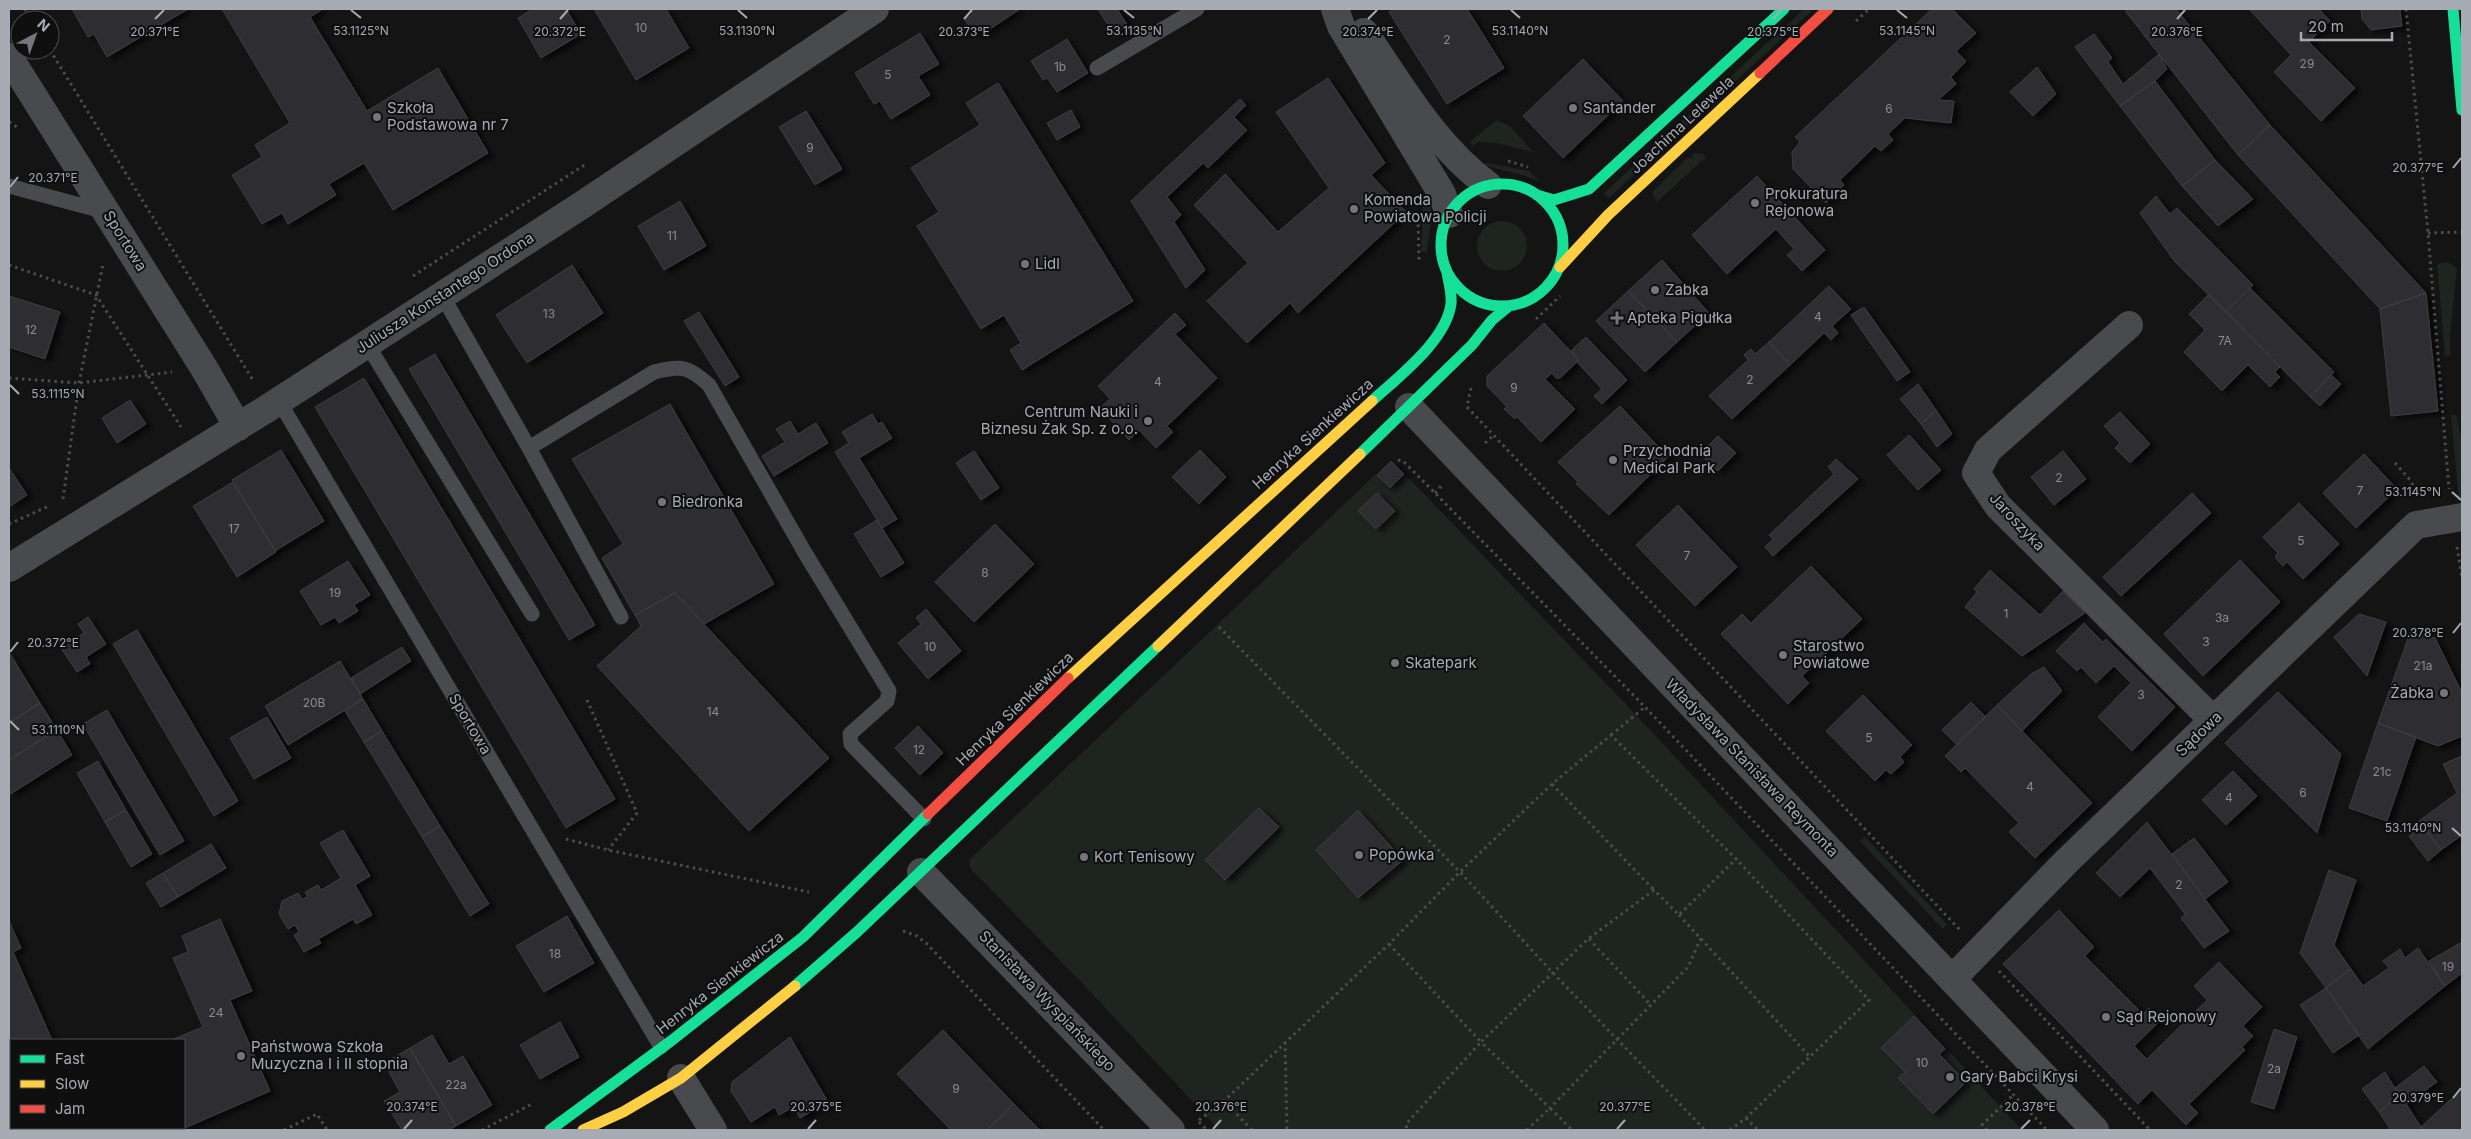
<svg xmlns="http://www.w3.org/2000/svg" width="2471" height="1139" font-family="Inter,sans-serif">
<style>
.green{fill:#1e241f}
.building{fill:#2f2f30;stroke:#3d3e41;filter:url(#shadow)}
.lines{fill:none;stroke-linecap:round;stroke-linejoin:round}
.path{stroke:#4a4c4e;stroke-width:3;stroke-dasharray:2.5 4;stroke-linecap:butt}
.lane{stroke:#494a4d;stroke-width:15}
.street{stroke:#494a4d;stroke-width:28}
.fast{stroke:#16e098;stroke-width:11}
.slow{stroke:#ffcf43;stroke-width:11}
.jam{stroke:#f24e42;stroke-width:11}
.ticks{fill:none;stroke:#a7abb4;stroke-width:2}
.poi-dot{fill:#74767c;stroke:#0f0f10;stroke-width:2}
.labels{text-anchor:middle;stroke-width:4;stroke-linejoin:round;paint-order:stroke}
.number-label{font-size:12px;fill:#898c93}
.poi-label{font-size:15px;fill:#a7abb4;stroke:#0f0f10;text-anchor:start}
.street-label{font-size:15px;fill:#a7abb4;stroke:#0f0f10}
.ticks-label{font-size:12px;text-anchor:middle;fill:#a7abb4;stroke:#0f0f10;stroke-width:4;stroke-linejoin:round;paint-order:stroke}
</style>
<defs>
<filter id="shadow"><feDropShadow dx="5.5" dy="3" stdDeviation="2.5" flood-color="#0009"/></filter>
</defs>
<rect width="100%" height="100%" fill="#141415"/>
<!-- green -->
<path class="green" d="M1804,9H1814L1609,198L1604,193Z
M1496,120L1510,126L1533,152L1496,143L1478,142L1473,146L1470,142Z
M1694,153L1703,154L1706,157L1657,202L1652,192L1688,157L1691,158Z
M1487,163L1529,171L1542,183C1523,173 1503,172 1483,164Z
M1427,197C1436,211 1428,234 1427,252H1421L1423,201Z
M1477 246a25 25 0 1 1 50 0a25 25 0 1 1-50 0Z
M2448,262L2457,268L2450,335V356H2445L2437,264Z
M2451,415H2456L2462,441V500L2459,501Z
M1376,474L1390,489L1405,474L1639,718L2022,1130H1219L1082,983L971,869L969,860Z
M1865,837L1947,924L1943,929L1860,841Z"/>
<!-- building -->
<path class="building" d="M72,9H188L107,57L94,34L88,37Z
M222,9H323L310,17L367,111L438,68L488,153L393,210L364,163L329,184L336,195L288,224L282,213L262,224L232,175L262,157L255,145L290,123Z
M533,9H566L581,34L541,58L518,18Z
M594,9H666L689,48L636,80Z
M969,9H1020L984,33L980,27L974,32L965,20L973,14Z
M1098,9H1117L1128,26L1114,35Z
M1395,9H1467L1504,68L1447,104L1389,12Z
M1932,9H1952L1976,33L1956,51L1966,61L1951,77L1956,84L1938,100L1954,101L1951,123L1905,118L1888,134L1893,140L1881,151L1875,146L1840,180L1844,185L1826,203L1793,169L1792,152L1800,142L1795,137Z
M2126,9H2176L2270,125L2238,155L2126,12Z
M2249,9H2319L2330,21L2309,42L2355,88L2321,121L2274,72L2291,55Z
M2361,9H2400L2402,26L2371,30L2362,19Z
M920,33L939,64L918,76L930,95L891,119L880,101L874,104L855,73Z
M2094,34L2112,58L2108,62L2123,84L2159,54L2167,69L2155,81L2120,106L2075,47Z
M1067,39L1088,73L1057,92L1047,78L1043,80L1031,61Z
M1583,59L1623,101L1563,158L1523,116Z
M2037,67L2056,94L2033,116L2010,92Z
M1328,78L1385,163L1371,175L1406,212L1298,313L1290,303L1247,343L1207,301L1248,263L1194,205L1225,174L1278,232L1329,188L1276,112Z
M2155,81L2215,160L2182,186L2120,106Z
M998,83L1133,301L1022,370L1010,350L1021,343L1004,315L981,329L917,226L939,212L911,168L980,125L966,103Z
M1240,99L1246,105L1234,117L1247,130L1208,168L1203,163L1167,197L1181,215L1174,222L1205,270L1186,288L1131,201Z
M1071,110L1080,127L1057,140L1047,123Z
M806,111L842,169L815,185L779,127Z
M2270,125L2426,293L2380,309L2238,155Z
M2215,160L2253,199L2218,226L2182,186Z
M1757,176L1825,250L1802,271L1787,255L1794,249L1776,229L1727,274L1692,235Z
M2156,196L2170,214L2177,208L2253,285L2226,312L2175,262L2140,213Z
M680,201L706,246L664,270L638,226Z
M1662,260L1709,313L1677,342L1628,291Z
M572,265L603,313L527,363L496,315Z
M1829,286L1851,309L1832,326L1838,333L1831,340L1824,333L1790,365L1769,342Z
M2250,288L2334,372L2310,397L2226,312Z
M1628,291L1677,342L1645,372L1596,321Z
M2426,293L2438,411L2391,416L2380,309Z
M2209,294L2280,367L2275,372L2280,377L2270,387L2248,365L2222,391L2184,352L2205,330L2189,314Z
M9,296L60,312L45,359L9,347Z
M1864,307L1910,372L1897,381L1851,315Z
M699,312L739,377L725,386L684,321Z
M1175,313L1186,325L1175,334L1217,378L1167,426L1173,432L1156,448L1139,430L1129,440L1100,408L1110,399L1098,386Z
M1544,323L1579,360L1560,378H1556L1552,373L1545,379L1575,409L1541,442L1517,417L1515,419L1504,409L1507,407L1487,386V376Z
M1586,337L1627,380L1602,404L1594,396L1602,389L1577,362L1579,360L1571,351Z
M1769,342L1790,365L1732,419L1709,396L1748,360L1744,355L1751,349L1755,354Z
M435,354L595,625L569,640L409,369Z
M2331,375L2341,384L2320,406L2310,397Z
M364,378L615,799L566,828L315,407Z
M1918,384L1936,410L1921,424L1900,399Z
M130,400L146,424L117,443L102,418Z
M670,404L774,584L704,624L675,593L635,615L602,558L623,544L572,459Z
M1620,406L1668,457L1609,515L1576,484L1578,482L1558,462Z
M1936,410L1952,434L1937,447L1921,424Z
M2120,412L2150,444L2130,463L2115,448L2120,443L2104,426Z
M872,414L878,424L882,422L892,438L859,458L897,519L882,528L835,452L849,443L842,432Z
M790,421L798,434L816,423L828,443L774,476L762,456L785,442L776,429Z
M1909,435L1941,470L1918,490L1887,455Z
M1718,436L1736,453L1718,471L1700,454Z
M281,450L324,521L275,551L232,480Z
M1200,450L1226,477L1199,504L1172,477Z
M974,451L999,488L981,500L956,463Z
M2063,451L2086,479L2054,505L2031,477Z
M2364,454L2397,489L2356,528L2323,493Z
M1836,459L1858,479L1773,556L1765,547L1773,539L1769,535L1834,474L1828,467Z
M1391,461L1404,474L1390,488L1377,475Z
M9,468L27,495L9,507Z
M233,482L276,552L237,577L193,506Z
M1377,493L1395,511L1376,529L1358,511Z
M2192,493L2211,513L2121,596L2103,577Z
M2299,503L2339,544L2303,579L2287,562L2283,566L2275,557L2278,553L2263,537Z
M1678,505L1737,567L1695,606L1636,545Z
M877,520L904,563L881,577L854,534Z
M995,524L1034,564L974,622L935,582Z
M2240,560L2280,602L2203,676L2164,634Z
M348,561L370,595L354,605L358,611L339,623L335,617L321,625L300,591Z
M1811,566L1862,619L1802,676L1809,683L1788,704L1721,634L1742,614L1751,623Z
M1990,570L2040,615L2063,591L2085,613L2022,656L1965,607L1977,592L1974,589Z
M675,593L829,758L749,831L597,666L641,626L635,615Z
M926,609L961,651L928,679L898,643L921,624L916,618Z
M2359,614L2386,622L2367,676L2334,637Z
M88,617L106,644L86,657L90,664L77,672L61,648L84,633L78,624Z
M2084,623L2103,642L2106,639L2175,707L2132,751L2098,717L2131,683L2114,666L2096,683L2081,667L2077,671L2056,651Z
M137,630L238,801L214,816L113,644Z
M2411,630L2435,638L2462,693V736L2438,746L2378,723Z
M402,647L411,661L360,694L351,678Z
M9,652L40,703L9,723Z
M340,661L363,699L288,745L265,706Z
M2044,667L2062,691L2022,731L1997,705L2031,674Z
M2278,692L2341,754L2317,833L2225,743Z
M1863,695L1912,745L1900,757L1904,762L1891,774L1886,770L1875,781L1826,731Z
M363,699L382,731L364,742L345,711Z
M1971,702L1986,717L1957,745L1942,730Z
M40,703L57,730L9,760V723Z
M1997,705L2092,803L2035,858L2009,832L2019,823L1965,768L1961,772L1945,756Z
M107,710L184,841L160,855L83,724Z
M267,717L291,758L254,779L230,738Z
M2378,723L2416,737L2387,821L2349,808Z
M918,726L943,753L920,775L895,748Z
M57,730L72,755L9,795V760Z
M382,731L440,826L422,837L364,742Z
M2462,756V835L2441,850L2419,821L2457,793L2443,764Z
M98,761L126,810L105,822L77,773Z
M2233,771L2257,796L2226,825L2202,800Z
M1259,808L1279,827L1225,880L1205,860Z
M126,810L152,854L131,867L105,822Z
M1358,810L1403,860L1358,898L1316,850Z
M2147,822L2229,931L2204,948L2181,918L2185,914L2150,868L2120,897L2096,873Z
M440,826L489,904L470,916L422,837Z
M2423,826L2441,850L2428,861L2409,836Z
M343,830L370,876L355,885L372,915L356,924L353,919L318,939L321,943L304,952L294,935L299,932L295,925L288,929L279,914L282,901L298,893L302,899L308,897L305,892L318,885L321,890L341,878L320,843Z
M2194,838L2228,882L2205,899L2172,854Z
M211,844L226,868L178,897L163,873Z
M2329,870L2356,880L2334,945L2351,969L2326,988L2300,953Z
M163,873L178,897L161,907L146,883Z
M2059,910L2094,947L2085,956L2143,1014L2149,1008L2161,1020L2134,1046L2147,1059L2207,1000L2194,986L2219,962L2262,1007L2243,1026L2253,1036L2242,1047L2245,1050L2189,1104L2198,1113L2186,1125L2152,1090L2138,1104L2003,964Z
M567,916L594,963L544,992L516,946Z
M220,919L252,991L230,1000L270,1091L180,1130H121L120,1128H184V1040H171L203,1027L173,958L188,952L182,936Z
M9,921L21,948L13,952L52,1040H11V1067L9,1062Z
M2462,942V973L2445,986L2429,961Z
M2418,948L2445,986L2368,1049L2326,988L2351,969L2363,986L2389,968L2383,961L2400,949L2405,958Z
M2326,988L2359,1035L2333,1053L2300,1005Z
M1914,1016L1945,1049L1939,1054L1966,1082L1933,1114L1898,1078L1905,1072L1881,1048Z
M560,1022L579,1057L540,1079L520,1045Z
M2274,1029L2297,1037L2274,1109L2251,1102Z
M943,1030L1014,1104L987,1130H951L897,1074Z
M432,1035L449,1064L463,1056L492,1105L456,1126L410,1048Z
M790,1037L828,1102L800,1118L794,1107L779,1115L775,1107L751,1122L731,1091L732,1082Z
M410,1048L456,1126L449,1130H402L384,1101L400,1092L384,1063Z
M2424,1066L2437,1082L2406,1104L2395,1088Z
M2385,1072L2399,1095L2379,1112L2362,1089Z
M2462,1089V1130H2423L2421,1127Z
M2399,1095L2406,1104L2423,1130H2391L2379,1112Z
M1014,1104L1040,1130H987Z"/>
<g class="lines">
<!-- path -->
<path class="path" d="M25,9L32,20
M2406,9L2428,233L2449,489
M1856,21L1869,9
M50,50L254,382
M9,122L17,127
M1508,161L1528,167
M1418,218L1419,261
M2428,233L2462,232
M9,265L96,295L181,427
M413,276L586,164
M1536,319L1560,296
M9,378L79,383L172,372
M1471,388L1467,407L1960,930
M1485,443L1494,435
M1398,460L1403,461L1435,493L1645,707L2047,1130
M2395,463L2411,481L2417,495
M1435,493L1443,484
M63,499L79,383L103,264
M9,524L49,506
M2457,547L2462,578
M1219,627L1460,872L1552,972L1705,1130
M587,700L637,813L608,850
M1611,735L1645,707
M1552,784L1654,890
M566,839L608,850L809,892
M1679,915L1810,1057
M903,931L917,936L927,944L1104,1130
M1589,939L1650,1004
M1389,944L1481,1042L1406,1124L1407,1130
M1999,971L2150,1130
M1285,1042L1287,1130
M9,1098L11,1097
M1746,1118L1758,1130
M1199,1120L1224,1102
M1199,1122L1207,1130
M80,1128L82,1130
M284,1130L317,1114L327,1130
M482,1130L532,1104
M1252,1130L1224,1101L1389,944L1460,872L1552,784L1611,735L1736,859L1679,915L1654,890L1588,939L1481,1042L1550,1108L1688,967L1701,938
M1527,1130L1550,1108L1572,1130
M1730,1130L1746,1118L1869,1000L1736,859
M1987,1130L1982,1125L2014,1094"/>
<!-- lane -->
<path class="lane" d="M1097,68L1197,9
M9,186L106,212
M442,295L529,448L621,617
M367,344L532,614
M279,401L661,1047
M529,448L654,372C681,365 688,366 709,385L805,553L889,691L887,701L850,734L851,744L924,819"/>
<!-- street -->
<path class="street" d="M1335,9L1341,26L1442,194L1449,214
M1364,32C1401,86 1435,146 1488,185
M9,57L204,368L238,427
M2129,325L1988,450L1976,473L1998,506L2213,720
M1409,407L2095,1130
M9,568L268,408L582,205L875,9
M921,872L1171,1130
M1952,979L2067,861L2416,525L2462,517
M681,1078L713,1130"/>
<!-- fast -->
<path class="fast" d="M2453,9L2462,110
M1441 245a61 61 0 1 1 122 0a61 61 0 1 1-122 0Z
M1537,195L1554,200L1589,189L1784,9
M1372,401C1398,377 1446,341 1451,304C1452,294 1449,283 1447,273
M1360,454L1472,345L1492,320L1509,306
M795,986L857,932L1158,646
M550,1130L671,1041L803,937L928,814"/>
<!-- slow -->
<path class="slow" d="M1560,267L1608,215L1760,73
M1158,646L1360,454
M1068,678L1372,401
M583,1130L623,1112L681,1078L795,986"/>
<!-- jam -->
<path class="jam" d="M1760,73L1828,9
M928,814L1068,678"/>
</g>
<!-- ticks -->
<path class="ticks" d="M351,10L361,18M738,10L747,18M1124,10L1134,18M1511,10L1520,18M1897,10L1907,18M155,19L164,10M560,19L568,10M964,19L972,10M1368,19L1377,10M1773,19L1781,10M2177,19L2185,10M2453,168L2461,158M10,187L18,177M10,385L19,394M2452,492L2461,500M2453,633L2461,623M10,652L18,642M10,721L19,730M2452,828L2461,836M2453,1098L2461,1088M404,1129L412,1120M808,1129L816,1120M1213,1129L1221,1120M1617,1129L1625,1120M2021,1129L2030,1120"/>
<!-- markers -->
<g class="poi-dot">
<circle cx="1573" cy="108" r="5"/>
<circle cx="377" cy="117" r="5"/>
<circle cx="1755" cy="203" r="5"/>
<circle cx="1354" cy="209" r="5"/>
<circle cx="1025" cy="264" r="5"/>
<circle cx="1655" cy="290" r="5"/>
<path d="M1614.5 310.5h5v5h5v5h-5v5h-5v-5h-5v-5h5z"/>
<circle cx="1148" cy="421" r="5"/>
<circle cx="1613" cy="460" r="5"/>
<circle cx="662" cy="502" r="5"/>
<circle cx="1783" cy="655" r="5"/>
<circle cx="1395" cy="663" r="5"/>
<circle cx="2444" cy="693" r="5"/>
<circle cx="1359" cy="855" r="5"/>
<circle cx="1084" cy="857" r="5"/>
<circle cx="2106" cy="1017" r="5"/>
<circle cx="241" cy="1056" r="5"/>
<circle cx="1950" cy="1077" r="5"/>
</g>
<g class="labels">
<!-- number labels -->
<g class="number-label">
<text x="641" y="32">10</text>
<text x="1447" y="44">2</text>
<text x="2307" y="68">29</text>
<text x="1060" y="71">1b</text>
<text x="888" y="79">5</text>
<text x="1889" y="113">6</text>
<text x="810" y="152">9</text>
<text x="672" y="240">11</text>
<text x="549" y="318">13</text>
<text x="1818" y="321">4</text>
<text x="31" y="334">12</text>
<text x="2225" y="345">7A</text>
<text x="1750" y="384">2</text>
<text x="1158" y="386">4</text>
<text x="1514" y="392">9</text>
<text x="2059" y="482">2</text>
<text x="2360" y="495">7</text>
<text x="234" y="533">17</text>
<text x="2301" y="545">5</text>
<text x="1687" y="560">7</text>
<text x="985" y="577">8</text>
<text x="335" y="597">19</text>
<text x="2006" y="618">1</text>
<text x="2222" y="622">3a</text>
<text x="2206" y="646">3</text>
<text x="930" y="651">10</text>
<text x="2423" y="670">21a</text>
<text x="2141" y="699">3</text>
<text x="314" y="707">20B</text>
<text x="713" y="716">14</text>
<text x="1869" y="742">5</text>
<text x="919" y="754">12</text>
<text x="2382" y="776">21c</text>
<text x="2030" y="791">4</text>
<text x="2303" y="797">6</text>
<text x="2229" y="802">4</text>
<text x="2179" y="889">2</text>
<text x="555" y="958">18</text>
<text x="2448" y="971">19</text>
<text x="216" y="1017">24</text>
<text x="1922" y="1067">10</text>
<text x="2274" y="1073">2a</text>
<text x="456" y="1089">22a</text>
<text x="956" y="1093">9</text>
</g>
<!-- poi labels -->
<g class="poi-label">
<text x="387" y="113">Szkoła<tspan x="387" dy="17">Podstawowa nr 7</tspan></text>
<text x="1583" y="113">Santander</text>
<text x="1765" y="199">Prokuratura<tspan x="1765" dy="17">Rejonowa</tspan></text>
<text x="1364" y="205">Komenda<tspan x="1364" dy="17">Powiatowa Policji</tspan></text>
<text x="1035" y="269">Lidl</text>
<text x="1665" y="295">Zabka</text>
<text x="1627" y="323">Apteka Pigułka</text>
<text x="1138" y="417" text-anchor="end">Centrum Nauki i<tspan x="1138" dy="17">Biznesu Żak Sp. z o.o.</tspan></text>
<text x="1623" y="456">Przychodnia<tspan x="1623" dy="17">Medical Park</tspan></text>
<text x="672" y="507">Biedronka</text>
<text x="1793" y="651">Starostwo<tspan x="1793" dy="17">Powiatowe</tspan></text>
<text x="1405" y="668">Skatepark</text>
<text x="2434" y="698" text-anchor="end">Żabka</text>
<text x="1369" y="860">Popówka</text>
<text x="1094" y="862">Kort Tenisowy</text>
<text x="2116" y="1022">Sąd Rejonowy</text>
<text x="251" y="1052">Państwowa Szkoła<tspan x="251" dy="17">Muzyczna I i II stopnia</tspan></text>
<text x="1960" y="1082">Gary Babci Krysi</text>
</g>
<!-- street labels -->
<g class="street-label">
<text transform="translate(1682 125) rotate(-43)" y="5">Joachima Lelewela</text>
<text transform="translate(125 241) rotate(58)" y="5">Sportowa</text>
<text transform="translate(445 293) rotate(-33)" y="5">Juliusza Konstantego Ordona</text>
<text transform="translate(1313 434) rotate(-42)" y="5">Henryka Sienkiewicza</text>
<text transform="translate(2017 522) rotate(47)" y="5">Jaroszyka</text>
<text transform="translate(1015 709) rotate(-44)" y="5">Henryka Sienkiewicza</text>
<text transform="translate(470 724) rotate(59)" y="5">Sportowa</text>
<text transform="translate(2199 734) rotate(-44)" y="5">Sądowa</text>
<text transform="translate(1752 768) rotate(46)" y="5">Władysława Stanisława Reymonta</text>
<text transform="translate(720 983) rotate(-38)" y="5">Henryka Sienkiewicza</text>
<text transform="translate(1047 1001) rotate(46)" y="5">Stanisława Wyspiańskiego</text>
</g>
</g>
<g class="ticks-label">
<text x="361" y="35">53.1125°N</text>
<text x="747" y="35">53.1130°N</text>
<text x="1134" y="35">53.1135°N</text>
<text x="1520" y="35">53.1140°N</text>
<text x="1907" y="35">53.1145°N</text>
<text x="155" y="36">20.371°E</text>
<text x="560" y="36">20.372°E</text>
<text x="964" y="36">20.373°E</text>
<text x="1368" y="36">20.374°E</text>
<text x="1773" y="36">20.375°E</text>
<text x="2177" y="36">20.376°E</text>
<text x="2418" y="172">20.377°E</text>
<text x="53" y="182">20.371°E</text>
<text x="58" y="398">53.1115°N</text>
<text x="2413" y="496">53.1145°N</text>
<text x="2418" y="637">20.378°E</text>
<text x="53" y="647">20.372°E</text>
<text x="58" y="734">53.1110°N</text>
<text x="2413" y="832">53.1140°N</text>
<text x="2418" y="1102">20.379°E</text>
<text x="412" y="1111">20.374°E</text>
<text x="816" y="1111">20.375°E</text>
<text x="1221" y="1111">20.376°E</text>
<text x="1625" y="1111">20.377°E</text>
<text x="2030" y="1111">20.378°E</text>
</g>
<!-- border -->
<rect width="2471" height="1139" fill="none" stroke="#a7abb4" stroke-width="20"/>
<!-- legend -->
<rect x="10" y="1039" width="175" height="90" fill="#0f0f10" stroke="#4c4d52"/>
<rect x="20" y="1055" width="25" height="8" fill="#16e098" stroke="#4c4d52"/>
<text x="55" y="1064" font-size="15" fill="#a7abb4">Fast</text>
<rect x="20" y="1080" width="25" height="8" fill="#ffcf43" stroke="#4c4d52"/>
<text x="55" y="1089" font-size="15" fill="#a7abb4">Slow</text>
<rect x="20" y="1105" width="25" height="8" fill="#f24e42" stroke="#4c4d52"/>
<text x="55" y="1114" font-size="15" fill="#a7abb4">Jam</text>
<!-- north arrow -->
<g transform="translate(35 35) rotate(41)"><circle r="24" fill="#0f0f10" stroke="#4c4d52"/>
<path d="M0-4L9 19L0 12L-9 19Z" fill="#74767c"/>
<text y="-8" font-size="14" font-weight="bold" text-anchor="middle" fill="#a7abb4">N</text>
</g>
<!-- scale -->
<path d="M2301 32v8h91v-8" fill="none" stroke="#a7abb4" stroke-width="2.5"/>
<text x="2308" y="32" font-size="15" fill="#a7abb4" stroke="#0f0f10" stroke-width="4" paint-order="stroke">20 m</text>
</svg>
